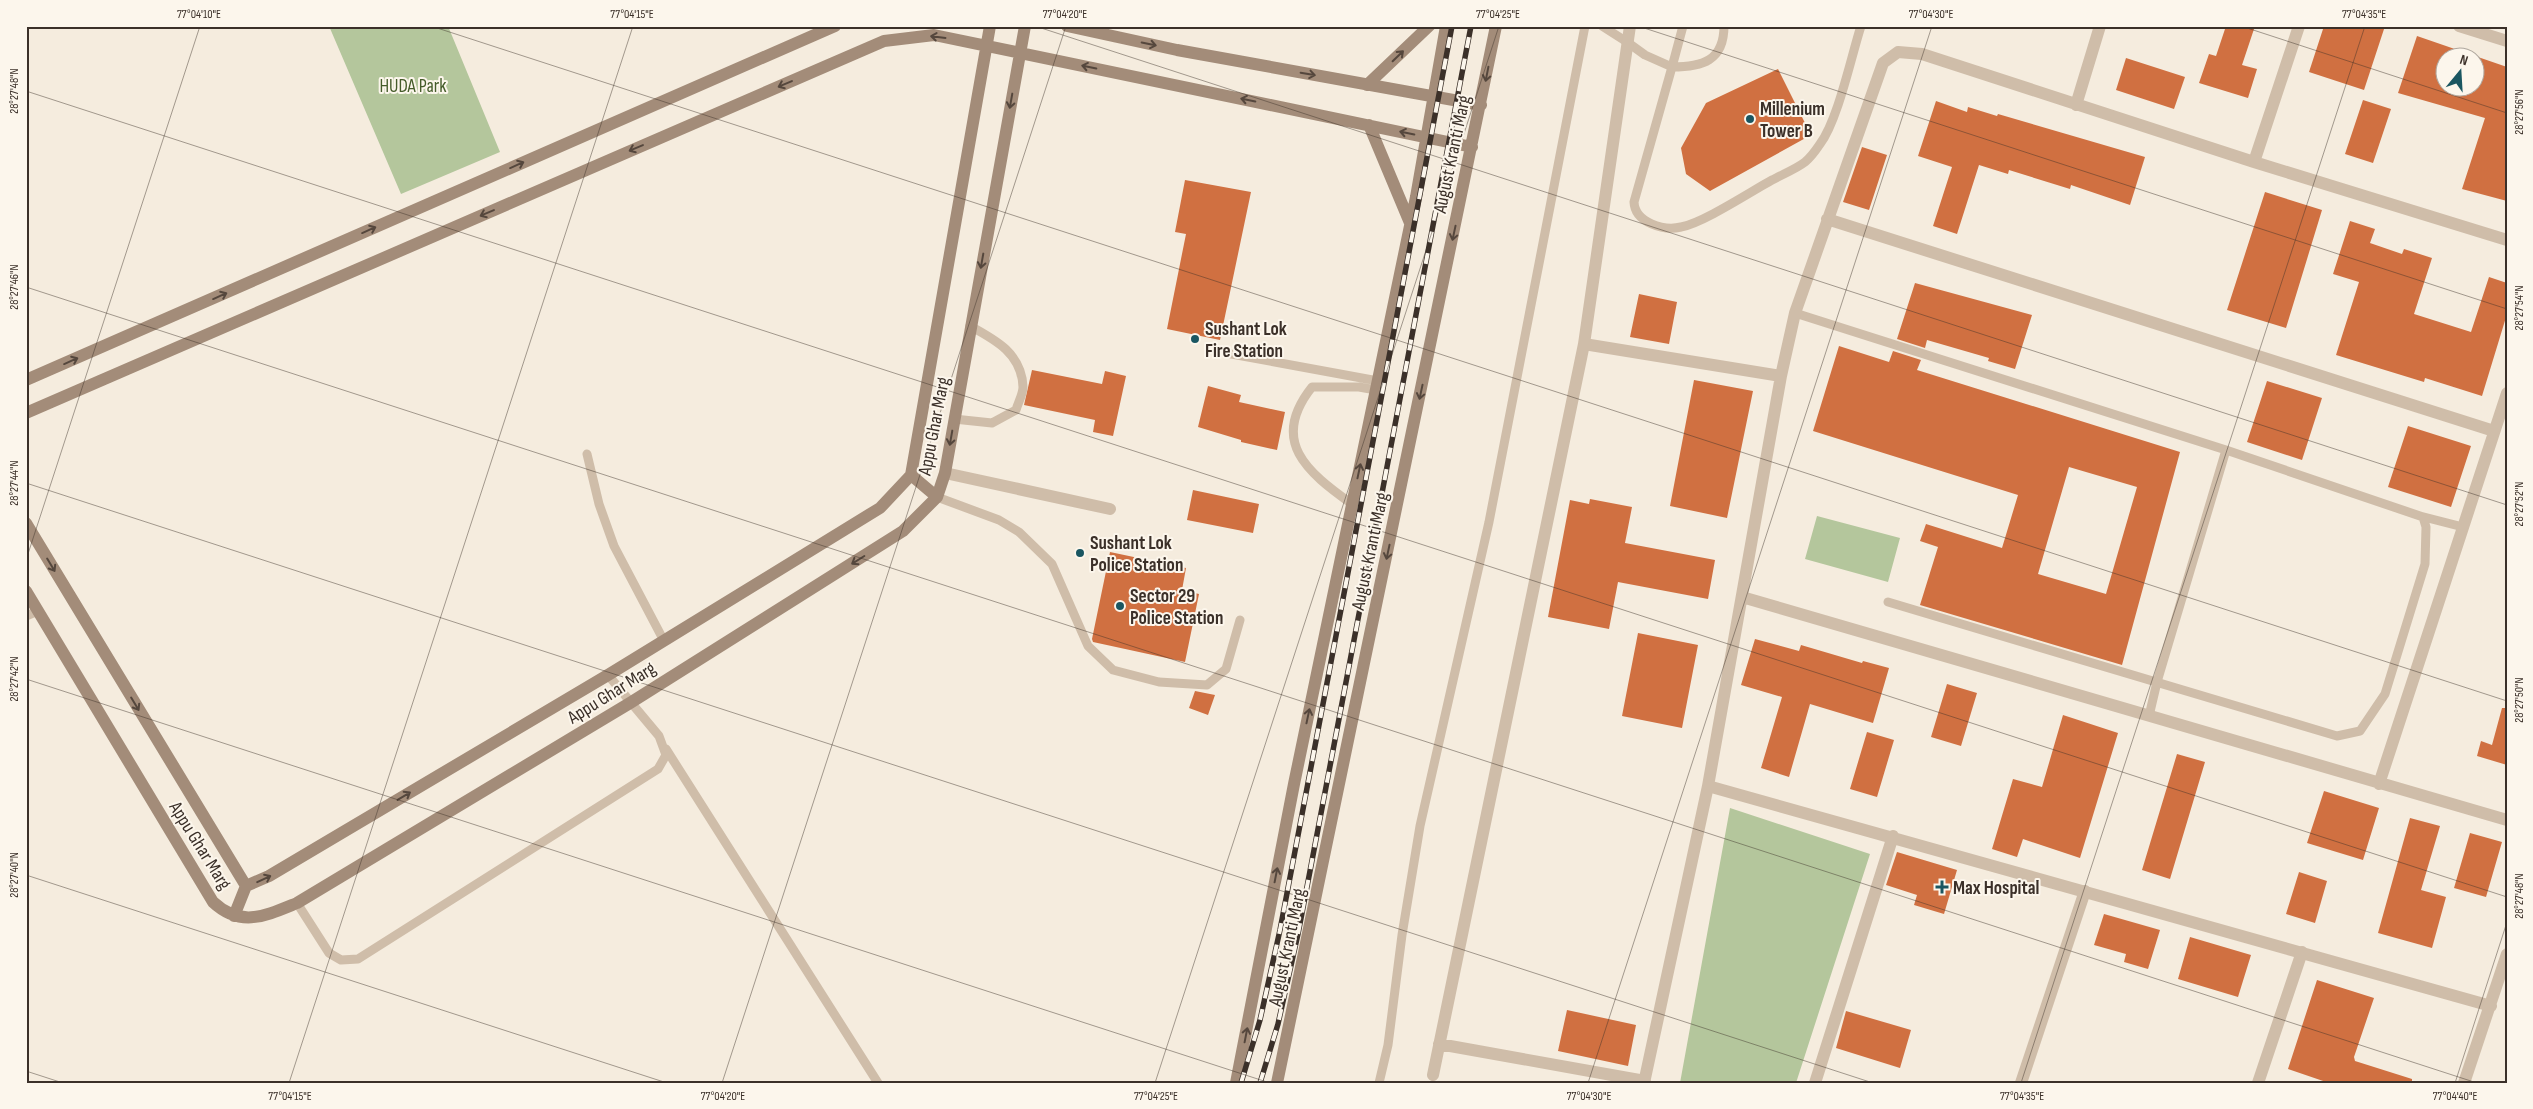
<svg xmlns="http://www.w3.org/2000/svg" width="2533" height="1109" font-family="'Sofia Sans Condensed',sans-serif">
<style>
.green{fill:#b4c69c}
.building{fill:#d07041;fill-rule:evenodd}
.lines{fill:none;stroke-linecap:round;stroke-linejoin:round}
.lane{stroke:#cfbda9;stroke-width:9}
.street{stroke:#cfbda9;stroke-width:12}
.secondary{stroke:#a38c79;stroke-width:12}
.rail-casing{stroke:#3b3029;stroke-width:5.5}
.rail{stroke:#fcf6ec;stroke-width:4;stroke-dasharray:11;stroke-linecap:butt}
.oneway{stroke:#55473d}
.ticks{fill:none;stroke:#3b3029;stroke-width:1;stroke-opacity:0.45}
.poi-dot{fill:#1a5661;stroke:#fcf6ec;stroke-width:2}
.labels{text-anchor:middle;stroke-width:4;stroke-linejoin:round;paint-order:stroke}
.park-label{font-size:19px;fill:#455c2a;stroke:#fcf6ec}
.poi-label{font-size:19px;font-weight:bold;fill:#3b3029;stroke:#fcf6ec;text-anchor:start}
.street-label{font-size:19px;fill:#3b3029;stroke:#fcf6ec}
.neatline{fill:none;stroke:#3b3029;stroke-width:2}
.ticks-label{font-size:12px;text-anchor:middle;fill:#3b3029}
</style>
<rect width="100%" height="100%" fill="#f5ecde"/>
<!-- green -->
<path class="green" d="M329,26H448L500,152L401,194Z
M1817,516L1900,538L1888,582L1805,559Z
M1730,808L1870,854L1796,1083H1680Z"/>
<!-- building -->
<path class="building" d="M2226,26H2255L2242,65L2257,69L2248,98L2199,83L2209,54L2216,56Z
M2324,26H2385L2364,90L2309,72Z
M2417,36L2507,67V201L2462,189L2485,118L2398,93ZM2446,58H2476V88H2446Z
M2126,58L2185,77L2174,109L2116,90Z
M1778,69L1811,135L1710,191L1686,174L1681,148L1706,103Z
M2363,100L2391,109L2373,163L2345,154Z
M1936,101L1967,112L1968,107L1997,116L1998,114L2145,157L2130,205L2071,185L2070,189L2009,170L2008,174L1979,165L1957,234L1933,226L1952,167L1918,156Z
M1862,147L1887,155L1869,210L1843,202Z
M1185,180L1251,192L1220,340L1167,329L1186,234L1175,232Z
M2265,192L2322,210L2286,328L2227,310Z
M2350,221L2375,229L2370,243L2402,254L2404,249L2432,258L2414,314L2471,332L2489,277L2507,283V314L2482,396L2425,378L2424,382L2336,355L2359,282L2333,274Z
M1915,283L2032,315L2015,369L1988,361L1989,358L1927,340L1925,348L1897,339Z
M1639,294L1677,302L1669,344L1630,337Z
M1839,346L1889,362L1893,351L1921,360L1917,370L2180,452L2122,665L1920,605L1938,547L1920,541L1926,524L2002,548L2018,495L1813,431ZM2069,467L2137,487L2106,594L2038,574Z
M1032,370L1102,384L1105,371L1126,376L1113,436L1093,432L1095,420L1024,405Z
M1694,380L1753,391L1727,518L1670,506Z
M2267,381L2322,398L2302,460L2247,442Z
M1208,386L1241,395L1239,402L1285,412L1277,450L1241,442V440L1198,427Z
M2408,426L2471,446L2451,507L2388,487Z
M1193,490L1259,504L1253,533L1187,520Z
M1590,499L1632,507L1625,543L1715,560L1708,599L1618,582L1609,629L1548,617L1570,500L1589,504Z
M1110,552L1186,568L1182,590L1199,594L1185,662L1093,642L1092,639Z
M1638,633L1698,645L1682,728L1622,716Z
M1755,639L1799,651L1801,645L1862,663L1863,661L1889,668L1873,723L1810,704L1789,777L1761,768L1782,697L1741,685Z
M1947,684L1977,693L1961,746L1931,737Z
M1195,691L1215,695L1208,715L1189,708Z
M2502,708H2507V765L2477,756L2481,741L2492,745Z
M2063,715L2118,733L2080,858L2023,839L2017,857L1992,849L2013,779L2042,787Z
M1867,732L1894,740L1877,797L1850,789Z
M2177,754L2205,762L2170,879L2142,870Z
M2324,791L2379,808L2363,860L2307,843Z
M2410,818L2440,826L2421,890L2446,897L2432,948L2378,933Z
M2470,833L2502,842L2486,897L2454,888Z
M1897,852L1957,870L1944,914L1914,905L1917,895L1886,885Z
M2299,872L2327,881L2315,923L2286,914Z
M2104,914L2160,930L2148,969L2124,962L2126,954L2094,945Z
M2190,937L2251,955L2238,997L2178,979Z
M2317,980L2374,998L2354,1057L2355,1061L2412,1079V1083H2329L2288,1069Z
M1567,1010L1636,1025L1628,1066L1558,1051Z
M1846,1011L1911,1030L1900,1068L1836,1048Z"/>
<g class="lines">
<!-- lane -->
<path class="lane" d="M1602,26L1627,42L1645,55L1672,67L1634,202C1635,223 1664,231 1681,227C1703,223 1750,192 1772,180C1783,174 1796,169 1805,162C1811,157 1816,150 1820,144C1838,120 1851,57 1861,26
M1683,26L1672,67C1702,67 1724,61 1724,26
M1795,313L2226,450L2423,517L2426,527L2425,564L2385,694L2360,731L2337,736L1888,602
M1226,353L1378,381
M954,419L992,423L1016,410C1018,403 1023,394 1023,387C1022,354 996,340 970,326
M587,454L599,504L614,546L664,641
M937,497L999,520L1019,532L1052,564L1088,646L1113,670L1159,682L1207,685L1226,669L1240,620
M1352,504C1307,472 1269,441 1312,387H1359L1376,390
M2420,516L2463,527
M26,616L38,611
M2149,716L2157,682L2226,450
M666,749L878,1083
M297,903L329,953L341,960L358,959L658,769L666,755L659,736L608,675
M1379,1083L1388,1045L1402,935L1420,826L1489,522L1585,26"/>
<!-- street -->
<path class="street" d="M2459,26L2507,41
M2076,105L2100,26
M2254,162L2299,26
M1827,219L2494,431
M1584,344L1781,376
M945,473L1110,509
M1742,597L2507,820
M2379,784L2507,393
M1708,786L2491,1006
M1439,1044L1645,1081
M1433,1075L1584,344L1630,26
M1644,1083L1708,786L1781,376L1795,313L1883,63L1898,52L1922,54L2254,162L2507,240
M1815,1083L1893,836
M2021,1083L2085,891
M2258,1083L2302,952
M2464,1083L2507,954"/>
<!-- secondary -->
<path class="secondary" d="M1067,26L1177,50L1481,105
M1367,85L1429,26
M1369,125L1410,223
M26,380L835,26
M26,413L884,41L934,35L1472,147
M911,475L937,497
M26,523L246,886L269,876L608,675L880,508L911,475L990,26
M26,591L213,902C241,928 265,916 297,903L630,703L903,531L937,497L945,473L1025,26
M234,916L246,886
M1236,1083L1294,784L1416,197L1446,26
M1277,1083L1496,26"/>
<!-- rail casing -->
<g class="rail-casing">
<path id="rail" d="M1241,1083L1260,1020L1280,930L1452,26
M1260,1083L1278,1024L1298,934L1471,26"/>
</g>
<!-- rail -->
<use href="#rail" class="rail"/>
</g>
<!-- one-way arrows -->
<defs><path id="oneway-shaft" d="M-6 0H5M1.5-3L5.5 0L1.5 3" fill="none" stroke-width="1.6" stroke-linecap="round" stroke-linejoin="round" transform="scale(1.25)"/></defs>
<g class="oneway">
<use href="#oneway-shaft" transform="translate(938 37) rotate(-173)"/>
<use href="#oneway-shaft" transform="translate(1149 44) rotate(12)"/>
<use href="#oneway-shaft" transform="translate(1398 56) rotate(-44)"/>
<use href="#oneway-shaft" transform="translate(1089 67) rotate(-168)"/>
<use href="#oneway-shaft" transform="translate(1308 74) rotate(10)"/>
<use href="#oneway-shaft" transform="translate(1487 74) rotate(101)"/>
<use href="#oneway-shaft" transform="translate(785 84) rotate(157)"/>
<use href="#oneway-shaft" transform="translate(1248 100) rotate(-168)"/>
<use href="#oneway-shaft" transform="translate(1011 101) rotate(100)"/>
<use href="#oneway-shaft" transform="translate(1407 133) rotate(-168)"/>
<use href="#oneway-shaft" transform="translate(636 148) rotate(157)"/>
<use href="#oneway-shaft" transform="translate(517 165) rotate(-24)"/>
<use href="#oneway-shaft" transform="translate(487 213) rotate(157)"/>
<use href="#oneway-shaft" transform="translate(369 230) rotate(-24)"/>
<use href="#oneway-shaft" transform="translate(1454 233) rotate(102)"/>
<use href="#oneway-shaft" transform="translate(982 261) rotate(100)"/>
<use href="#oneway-shaft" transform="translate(220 296) rotate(-24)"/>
<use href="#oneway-shaft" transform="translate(71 361) rotate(-24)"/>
<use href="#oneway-shaft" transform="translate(1421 392) rotate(102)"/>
<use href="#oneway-shaft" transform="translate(951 438) rotate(100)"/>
<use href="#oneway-shaft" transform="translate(1359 471) rotate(-78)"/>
<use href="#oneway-shaft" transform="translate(1388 552) rotate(102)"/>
<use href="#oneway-shaft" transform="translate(858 560) rotate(148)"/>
<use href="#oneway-shaft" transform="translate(51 565) rotate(59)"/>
<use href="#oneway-shaft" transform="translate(135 704) rotate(59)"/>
<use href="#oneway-shaft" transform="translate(1308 716) rotate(-78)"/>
<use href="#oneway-shaft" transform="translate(404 796) rotate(-31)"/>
<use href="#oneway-shaft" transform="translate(1276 875) rotate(-79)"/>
<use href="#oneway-shaft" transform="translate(264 879) rotate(-25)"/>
<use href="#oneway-shaft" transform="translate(1246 1035) rotate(-79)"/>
</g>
<!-- ticks -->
<path class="ticks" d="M431,26L2507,701M1035,26L2507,505M1638,26L2507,309M2241,26L2507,113M26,91L2507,897M26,287L2477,1083M26,483L1873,1083M26,560L200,26M26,679L1270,1083M26,875L667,1083M26,1071L63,1083M289,1083L633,26M722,1083L1066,26M1155,1083L1499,26M1588,1083L1932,26M2021,1083L2365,26M2455,1083L2507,922"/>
<!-- markers -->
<g class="poi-dot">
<circle cx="1750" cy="119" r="5"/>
<circle cx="1195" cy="339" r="5"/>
<circle cx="1080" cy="553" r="5"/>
<circle cx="1120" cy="606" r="5"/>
<path d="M1939.5 879.5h5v5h5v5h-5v5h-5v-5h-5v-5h5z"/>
</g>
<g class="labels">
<!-- park labels -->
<g class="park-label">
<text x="413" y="92">HUDA Park</text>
</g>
<!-- poi labels -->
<g class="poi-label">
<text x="1760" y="115">Millenium<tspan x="1760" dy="22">Tower B</tspan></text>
<text x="1205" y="335">Sushant Lok<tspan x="1205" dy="22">Fire Station</tspan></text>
<text x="1090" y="549">Sushant Lok<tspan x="1090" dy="22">Police Station</tspan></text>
<text x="1130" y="602">Sector 29<tspan x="1130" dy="22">Police Station</tspan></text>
<text x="1953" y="894">Max Hospital</text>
</g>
<!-- street labels -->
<g class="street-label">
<text transform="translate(1451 154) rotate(-78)" y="7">August Kranti Marg</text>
<text transform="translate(933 426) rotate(-79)" y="7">Appu Ghar Marg</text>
<text transform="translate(1369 551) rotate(-78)" y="7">August Kranti Marg</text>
<text transform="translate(611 692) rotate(-32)" y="7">Appu Ghar Marg</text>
<text transform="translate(201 845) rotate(58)" y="7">Appu Ghar Marg</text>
<text transform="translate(1286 947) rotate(-78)" y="7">August Kranti Marg</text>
</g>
</g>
<!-- border -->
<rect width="2533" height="1109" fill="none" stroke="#fcf6ec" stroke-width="55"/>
<!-- north arrow -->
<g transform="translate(2460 72) rotate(18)"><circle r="24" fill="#fcf6ec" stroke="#afa79e"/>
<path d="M0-4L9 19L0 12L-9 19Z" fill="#1a5661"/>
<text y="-8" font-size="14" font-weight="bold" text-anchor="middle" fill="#3b3029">N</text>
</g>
<rect x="28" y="28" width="2478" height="1054" class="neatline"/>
<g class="ticks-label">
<text x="199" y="18">77°04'10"E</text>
<text x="632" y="18">77°04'15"E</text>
<text x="1065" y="18">77°04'20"E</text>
<text x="1498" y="18">77°04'25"E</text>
<text x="1931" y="18">77°04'30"E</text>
<text x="2364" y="18">77°04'35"E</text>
<text transform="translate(14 91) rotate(-90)" y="4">28°27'48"N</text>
<text transform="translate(2519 112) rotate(-90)" y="4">28°27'56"N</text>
<text transform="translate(14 287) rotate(-90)" y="4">28°27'46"N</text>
<text transform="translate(2519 308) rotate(-90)" y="4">28°27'54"N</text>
<text transform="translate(14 483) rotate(-90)" y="4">28°27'44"N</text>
<text transform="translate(2519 504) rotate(-90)" y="4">28°27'52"N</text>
<text transform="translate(14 679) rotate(-90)" y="4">28°27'42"N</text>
<text transform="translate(2519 700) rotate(-90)" y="4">28°27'50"N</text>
<text transform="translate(14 875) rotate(-90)" y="4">28°27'40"N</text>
<text transform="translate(2519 896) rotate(-90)" y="4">28°27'48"N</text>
<text x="290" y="1100">77°04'15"E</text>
<text x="723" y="1100">77°04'20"E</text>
<text x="1156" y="1100">77°04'25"E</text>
<text x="1589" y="1100">77°04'30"E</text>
<text x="2022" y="1100">77°04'35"E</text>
<text x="2455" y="1100">77°04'40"E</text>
</g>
</svg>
